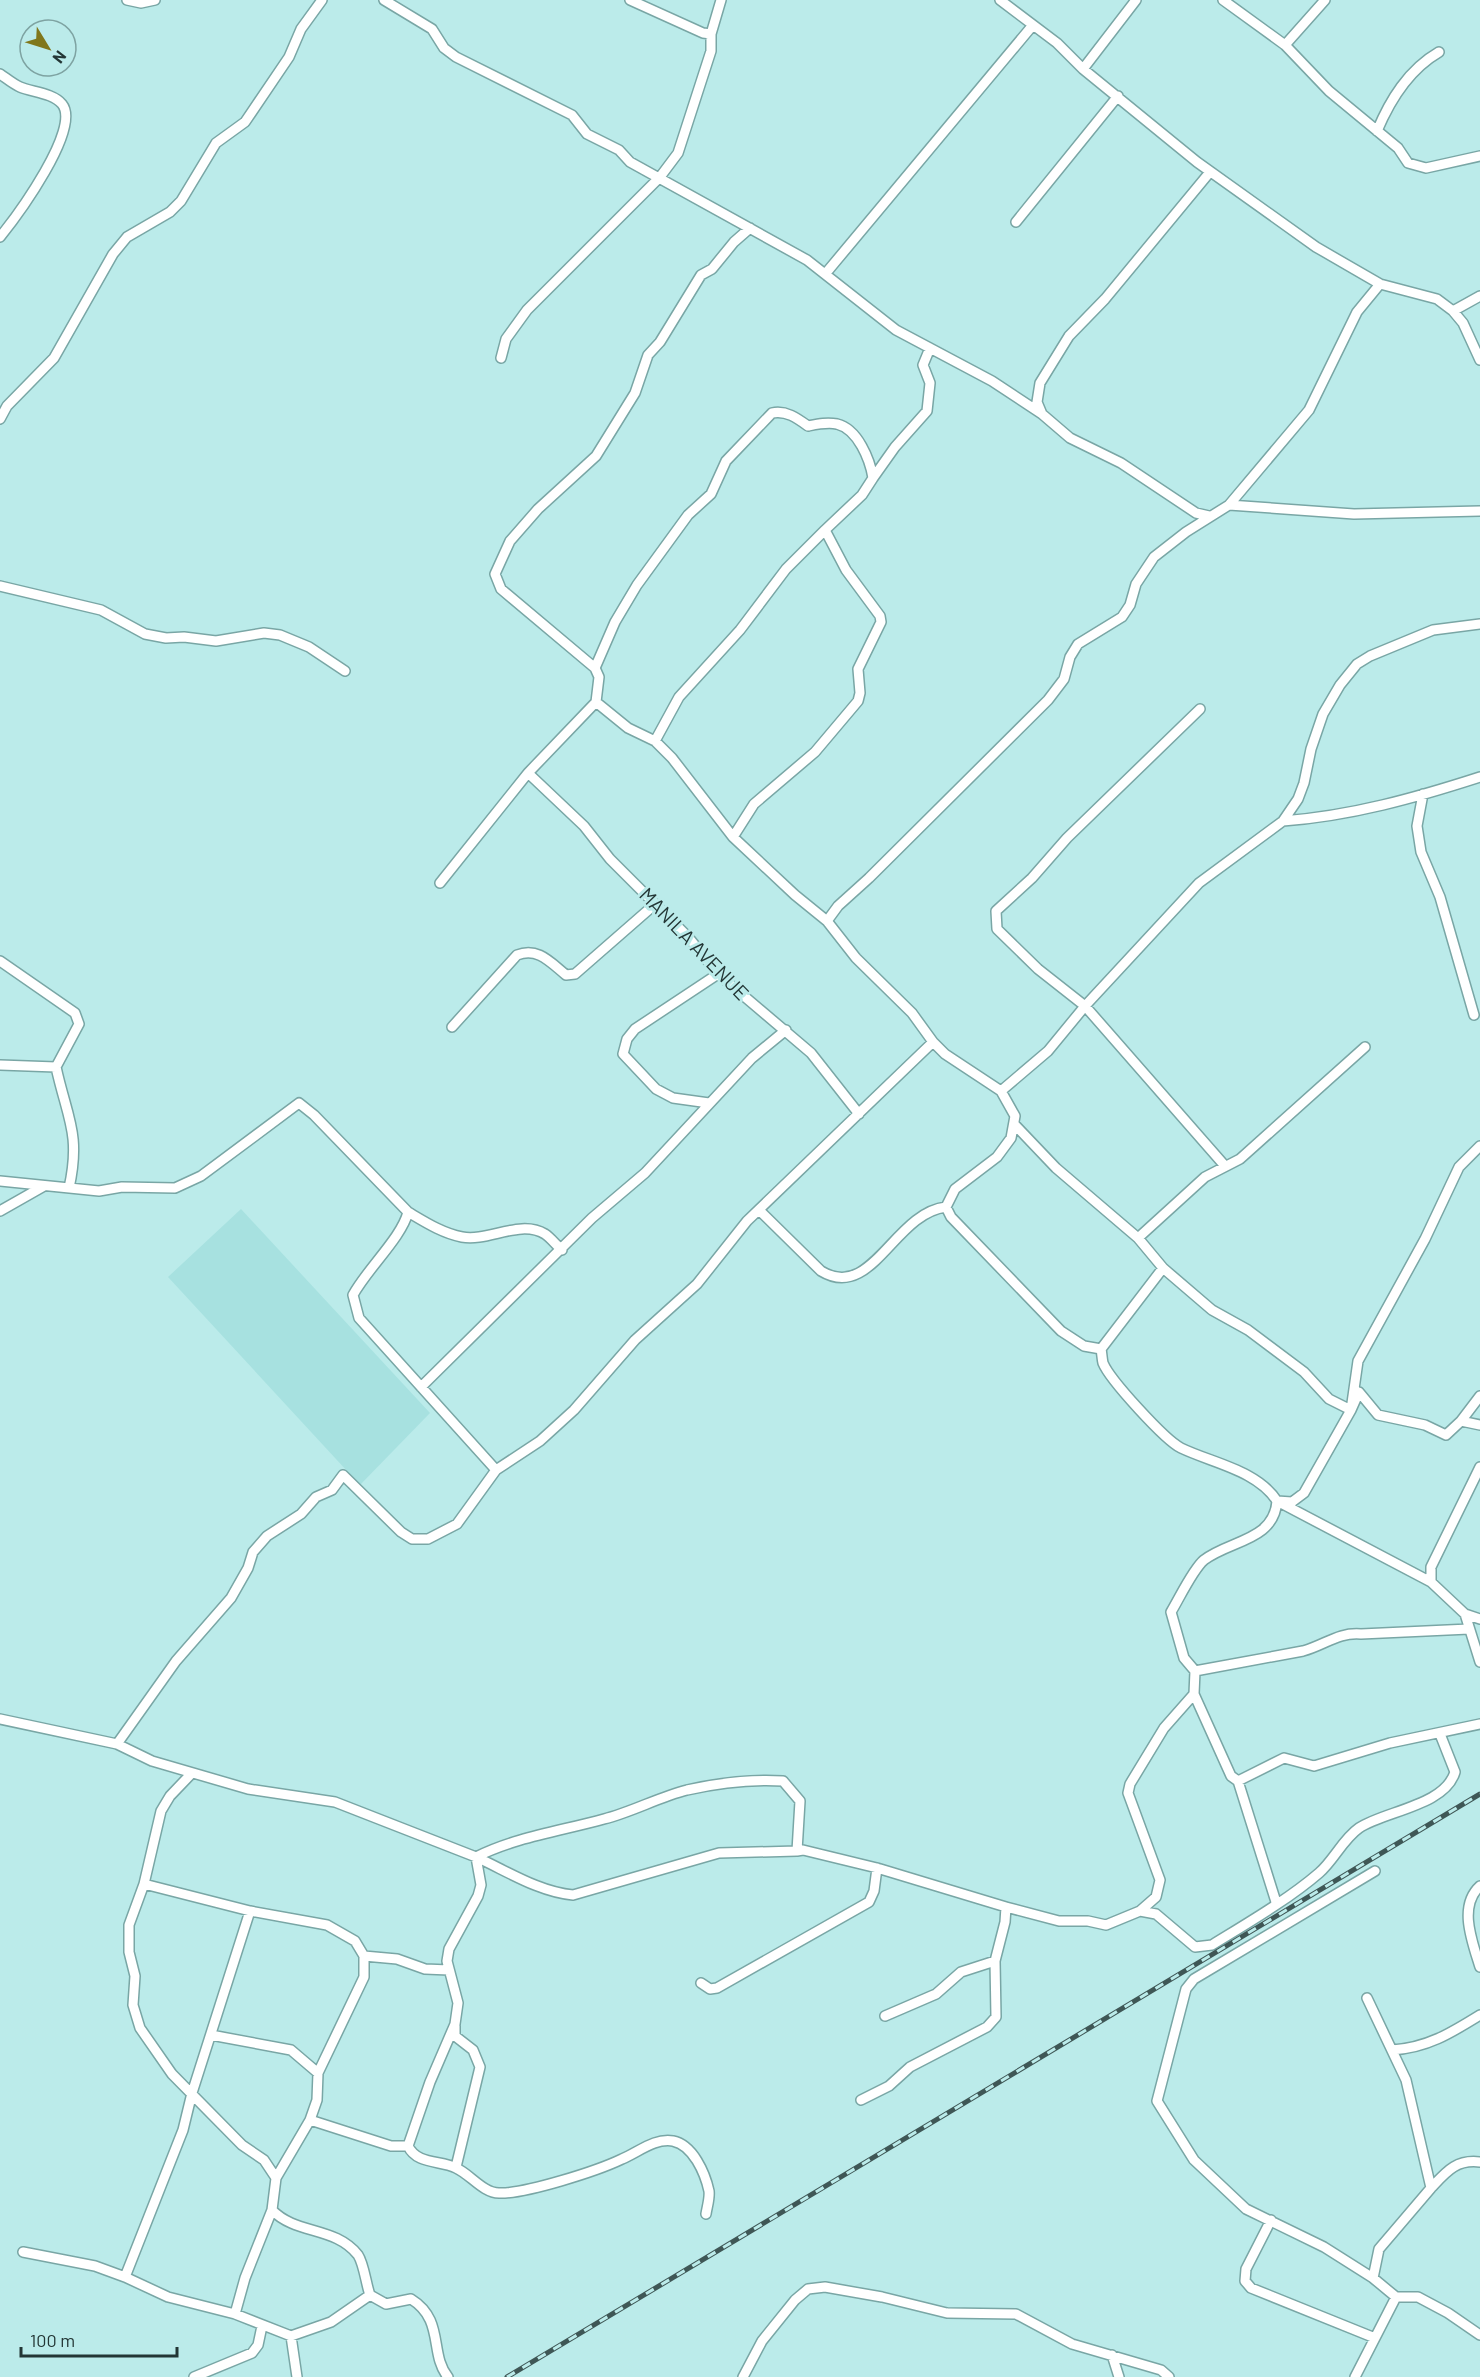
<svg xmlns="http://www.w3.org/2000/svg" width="1480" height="2377" font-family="Barlow,sans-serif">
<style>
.built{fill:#a7e1e0}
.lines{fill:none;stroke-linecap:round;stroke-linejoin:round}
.street-casing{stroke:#79a6a5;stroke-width:12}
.street{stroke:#fff;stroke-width:9}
.rail-casing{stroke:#3f5756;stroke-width:5}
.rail{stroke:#bbebea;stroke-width:3;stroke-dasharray:9;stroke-linecap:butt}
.labels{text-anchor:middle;stroke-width:6;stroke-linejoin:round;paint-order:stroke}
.street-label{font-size:20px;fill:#233635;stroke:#bbebea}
</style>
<rect width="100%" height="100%" fill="#bbebea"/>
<!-- built -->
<path class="built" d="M241,1209L430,1413L360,1485L168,1277Z"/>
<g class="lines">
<!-- street casing -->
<g class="street-casing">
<path id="street" d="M127,0L141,3L155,0
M384,0L432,29L444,48L456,57L572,115L587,134L619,150L630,162L807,260L896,330L992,381L1042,414
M630,0L703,33L711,34
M1000,0L1057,43L1083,69L1197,162L1316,247L1380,284L1437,299L1453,311L1463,323L1480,360
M1223,0L1285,45L1329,91L1398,148L1408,163L1426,168L1480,156
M1285,45L1325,0
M1083,69L1136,0
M0,74C6,78 13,84 20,87C32,92 53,93 62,104C82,128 17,216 0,237
M1377,131C1390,100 1408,70 1439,52
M1016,222L1118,96
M826,273L1033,25
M1453,311L1480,296
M501,358L506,339L527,310L660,177L678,153L711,51V34L721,0
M0,419L7,406L54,358L113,254L127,237L170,212L181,201L216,143L245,122L289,57L301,29L322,0
M873,478L895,447L927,411L930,383L923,365L930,348
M1229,505L1309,410L1357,312L1380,284
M1209,516L1196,513L1121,463L1070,438L1042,414L1037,402L1040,383L1069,336L1105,299L1210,172
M0,586L101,610L145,634L166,638L184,637L216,641L264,633L280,635L309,647L345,671
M595,668L615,622L637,585L688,515L711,494L726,461L772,413C786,410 797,418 808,426C818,424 827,422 837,424C858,429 870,460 873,478L862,495L825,530L846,570L880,616L881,622L858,669L860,693L858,701L815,752L754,804L733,837
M596,702L628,728L655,741L672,758L733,837L795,895L827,921L856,958L912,1013L933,1042L945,1054L1001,1091L1015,1116L1011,1138L997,1157L955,1189L946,1207L951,1217L1061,1331L1084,1346L1101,1349
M1200,709L1067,838L1032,878L996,911L997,929L1038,969L1085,1006L1225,1166
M655,741L679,697L740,630L786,569L825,530
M528,773L584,826L610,859L689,938L718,974L811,1053L859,1114
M1423,794L1417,826L1421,852L1440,897L1474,1015
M1283,821C1351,816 1415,798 1480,777
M440,883L528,773L596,702L599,677L595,668L501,589L495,574L510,541L538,509L596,456L635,393L648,355L660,342L701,275L712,269L734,242L750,228
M827,921L838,906L869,878L1048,700L1064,679L1070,657L1078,644L1122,617L1130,605L1136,584L1154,557L1186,532L1229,505L1354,514L1480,511
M0,961L75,1013L79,1024L56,1067C67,1118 81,1133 69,1188
M452,1027L517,955C538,947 550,962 566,975L575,974L654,905
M0,1065L56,1067
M1001,1091L1048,1051L1085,1006L1199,883L1283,821L1298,799L1304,783L1311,749L1323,714L1340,685L1357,664L1370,656L1433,630L1480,624
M709,1103L673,1098L656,1089L623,1054L627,1039L635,1029L718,974
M1015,1125L1056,1168L1138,1238L1163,1268L1212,1310L1248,1330L1304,1372L1329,1399L1351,1410L1359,1392L1378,1415L1425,1425L1446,1435L1461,1421L1480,1396
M0,1181L99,1191L122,1187L175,1188L201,1176L299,1103L314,1115L408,1212C402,1237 367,1269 353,1295L359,1318L496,1470
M759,1210L821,1271C872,1302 894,1213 946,1207
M0,1211L44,1186
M408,1212C425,1222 442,1233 462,1237C488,1242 520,1219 545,1234C551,1238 556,1245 562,1250
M1138,1238L1205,1177L1240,1159L1365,1047
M1163,1268L1101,1349C1102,1354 1102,1359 1103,1363C1110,1380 1165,1440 1181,1448C1212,1463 1257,1470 1277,1501C1274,1541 1230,1540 1204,1560C1193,1569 1179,1599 1171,1612L1184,1658L1195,1671L1194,1694L1231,1776L1238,1781L1284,1758L1314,1766L1390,1743L1480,1724
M421,1387L592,1218L645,1173L752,1058L786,1030
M1461,1421L1480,1425
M1480,1467L1431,1567V1582L1465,1614L1480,1662
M1431,1582L1277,1501L1292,1502L1304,1493L1351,1410L1358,1361L1425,1239L1459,1167L1480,1146
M1465,1614L1480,1619
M1195,1671L1303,1651C1325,1645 1338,1632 1361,1634L1469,1629
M0,1719L117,1744L152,1761L248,1789L335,1802L476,1857C516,1837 561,1831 604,1819C632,1812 659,1797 687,1790C718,1783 751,1779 783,1781L800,1801L797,1851L803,1850L877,1868L1006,1907L1005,1922L995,1961L996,2017L987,2027L910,2067L889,2086L861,2100
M117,1744L176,1661L231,1598L248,1568L253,1552L267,1536L301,1514L316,1497L332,1490L343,1475L401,1532L412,1539H428L457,1524L496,1470L540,1441L574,1410L635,1340L697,1284L747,1221L933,1042
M191,1774L170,1796L161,1811L144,1884L129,1925V1952L135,1976L133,2005L140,2028L172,2074L242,2145L264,2160L276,2178
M1238,1781L1276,1902
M476,1857C507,1871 539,1892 573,1895L719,1853L797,1851
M1375,1871L1194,1979L1186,1989L1157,2101L1194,2160L1246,2209L1324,2247L1373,2278L1396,2297H1418L1448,2313L1480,2335
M144,1884L250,1911L327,1925L355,1941L364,1956V1977L318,2073L317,2100L310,2120L276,2178L272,2210C296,2235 335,2226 358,2255C364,2264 366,2284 370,2295L386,2304L411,2299C445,2320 429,2354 448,2377
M1480,1886C1458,1906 1472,1941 1480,1967
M1006,1907L1059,1921H1088L1106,1925L1140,1911L1156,1897L1160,1880L1128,1793L1130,1784L1164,1728L1194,1694
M250,1911L192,2093L183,2130L125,2277L168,2297L235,2314L291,2336L297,2377
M1140,1911L1156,1914L1195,1947L1212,1945C1246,1924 1289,1899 1319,1873C1334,1860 1343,1839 1359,1828C1384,1811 1445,1806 1455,1772L1440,1734
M364,1956L397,1959L425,1969L449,1970
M701,1983L710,1989L717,1988L869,1902L874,1891L877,1868
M1367,1998L1406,2080L1431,2188L1379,2249L1373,2278
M885,2016L936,1994L961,1972L995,1961
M455,2026V2036L473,2050L480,2067L456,2167
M211,2035L291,2050L318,2073
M1392,2050C1427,2048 1451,2033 1480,2015
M310,2120L391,2146H408
M408,2146C417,2165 441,2160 456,2168C470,2174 483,2193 499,2193C525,2194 597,2171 622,2159C639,2152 654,2138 673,2141C693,2145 705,2173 709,2191C710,2198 707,2207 706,2214
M408,2146L430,2082L455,2024L458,2003L447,1961L449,1949L478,1896L481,1885L476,1857
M1431,2188C1446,2172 1456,2159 1480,2162
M1271,2220L1246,2269L1245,2281L1251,2288L1375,2338
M23,2252L95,2266L125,2277
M235,2314L245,2278L272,2210
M291,2336L331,2322L370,2295
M1112,2355L1119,2377
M194,2377L252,2353L258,2345L262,2326
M743,2377L762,2341L795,2300L808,2289L825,2287L882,2297L947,2313L1016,2314L1072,2344L1161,2370L1169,2377
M1355,2377L1396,2297"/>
</g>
<!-- street -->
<use href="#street" class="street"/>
<!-- rail casing -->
<g class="rail-casing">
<path id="rail" d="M507,2377L1480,1794"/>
</g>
<!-- rail -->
<use href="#rail" class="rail"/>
</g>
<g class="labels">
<!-- street labels -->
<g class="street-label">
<text transform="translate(694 944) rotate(46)" y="7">MANILA AVENUE</text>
</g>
</g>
<!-- north arrow -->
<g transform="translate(48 48) rotate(128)"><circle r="28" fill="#bbebea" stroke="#7ea3a2" stroke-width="1.5"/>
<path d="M0-4.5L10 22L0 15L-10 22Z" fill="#80771b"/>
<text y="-9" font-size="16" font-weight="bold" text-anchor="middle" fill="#233635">N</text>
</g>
<!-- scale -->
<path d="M21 2347v9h156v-9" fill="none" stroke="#233635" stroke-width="3"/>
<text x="30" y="2347" font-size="18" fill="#233635" stroke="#bbebea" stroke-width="4.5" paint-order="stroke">100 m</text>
</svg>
